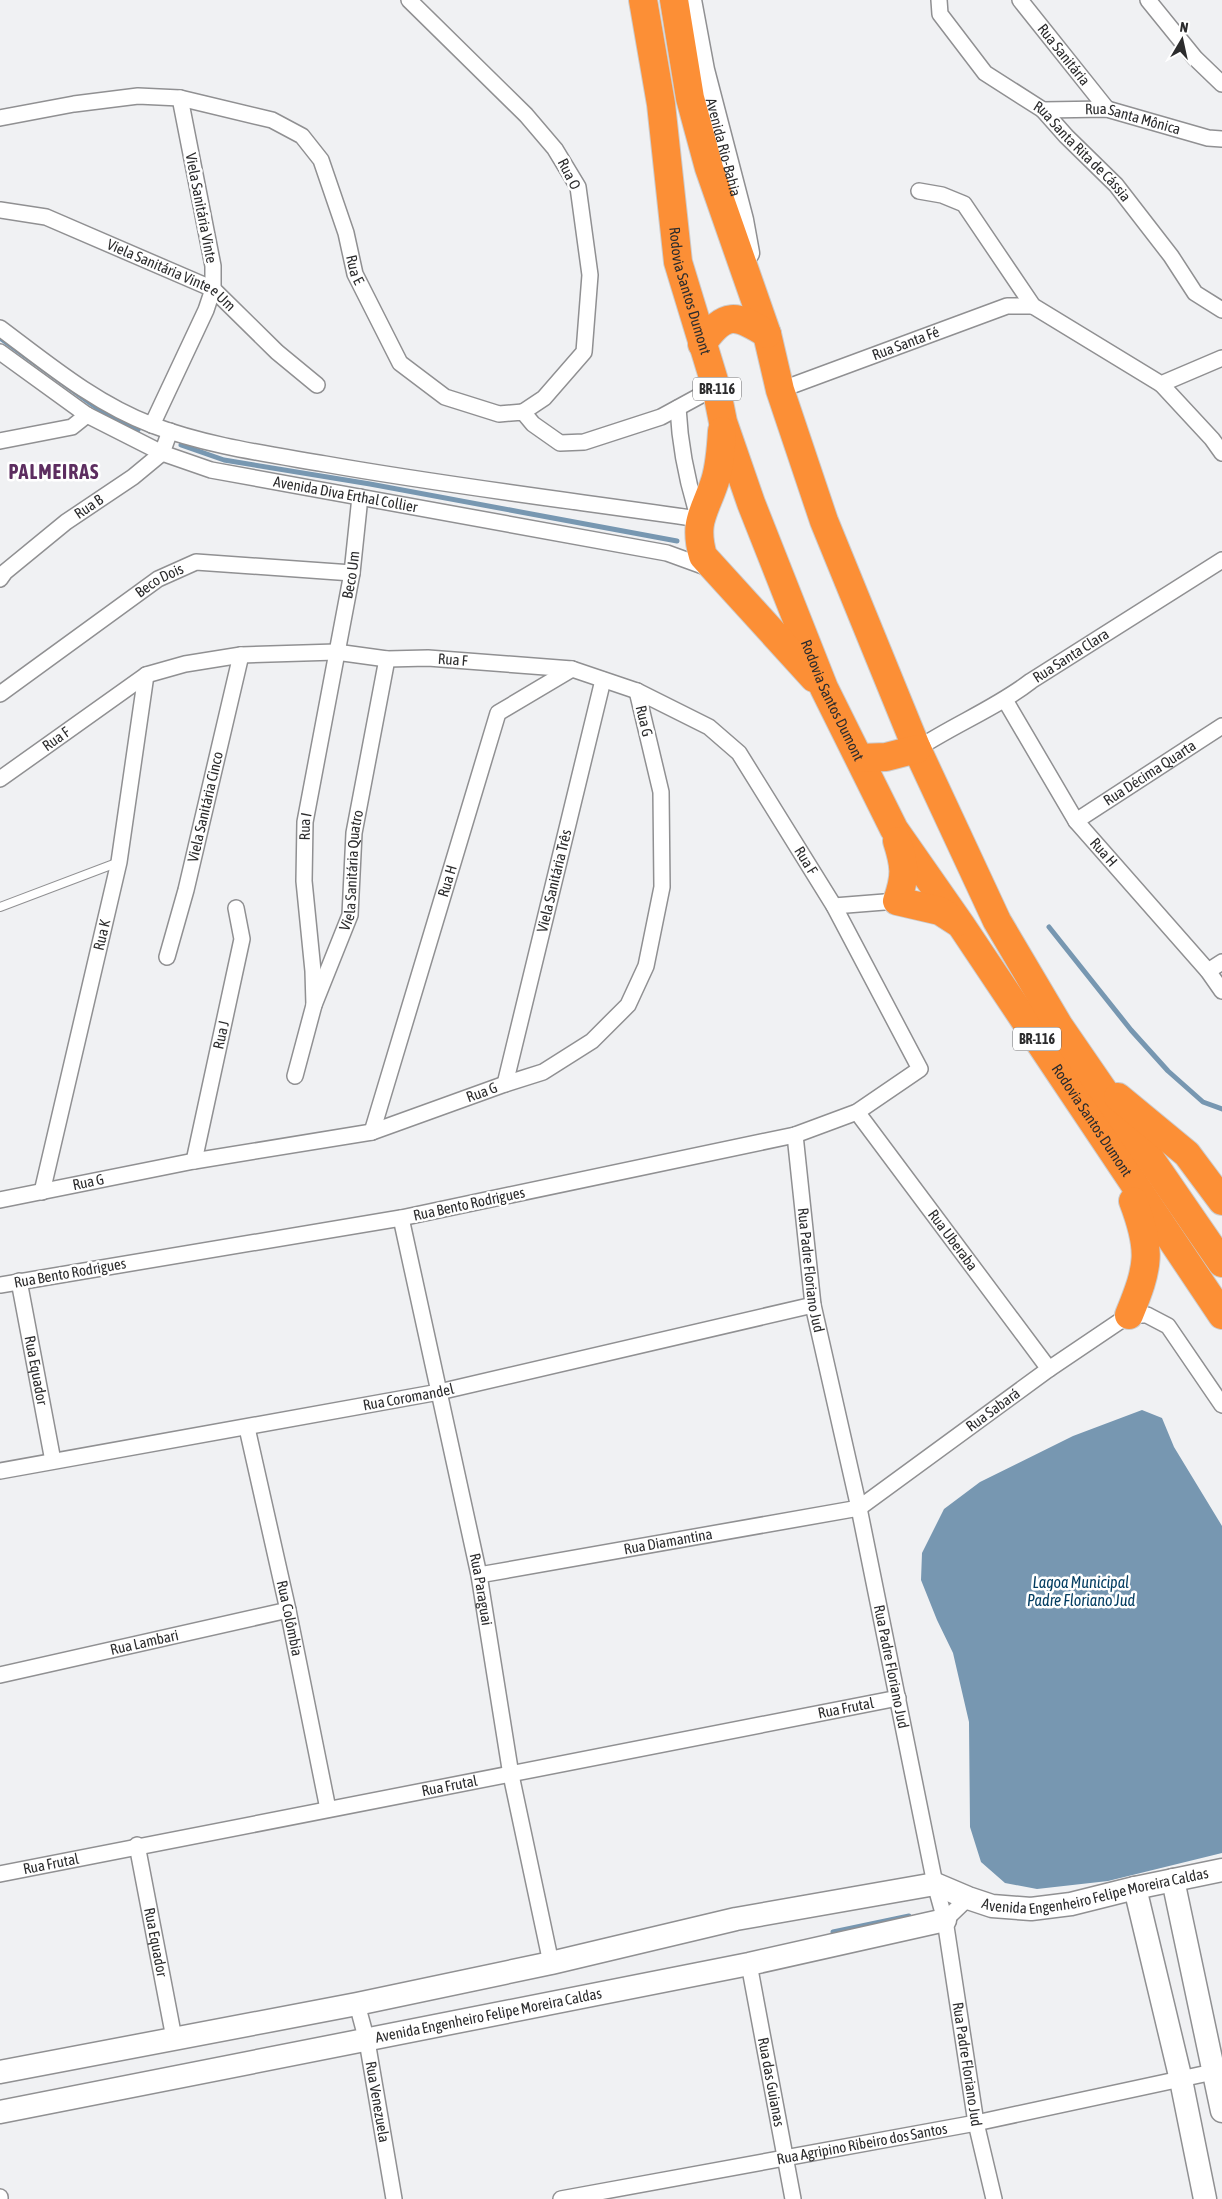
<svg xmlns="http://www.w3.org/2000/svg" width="1222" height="2199" font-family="'Asap Condensed',sans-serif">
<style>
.water{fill:#7797b1}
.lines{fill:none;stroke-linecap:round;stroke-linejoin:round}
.stream{stroke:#7797b1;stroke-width:5}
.lane-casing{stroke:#909092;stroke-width:10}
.street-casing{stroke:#909092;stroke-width:18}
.secondary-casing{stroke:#909092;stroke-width:25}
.highway-casing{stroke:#cccccd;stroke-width:30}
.lane{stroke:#fff;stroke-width:8}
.street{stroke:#fff;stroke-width:15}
.secondary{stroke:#fff;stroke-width:22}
.highway{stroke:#fc8f36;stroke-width:28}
.labels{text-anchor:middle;stroke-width:5;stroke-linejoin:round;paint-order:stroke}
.shield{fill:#fff;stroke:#6b6b6c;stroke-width:1}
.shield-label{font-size:14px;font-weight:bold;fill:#2c2c2d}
.street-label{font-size:15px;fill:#2c2c2d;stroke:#fff}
.water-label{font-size:16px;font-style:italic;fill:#033d61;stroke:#fff}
.district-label{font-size:20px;font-weight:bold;letter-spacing:1px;fill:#5d2d60;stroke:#fff}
</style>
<rect width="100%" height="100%" fill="#f0f1f3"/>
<!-- water -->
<path class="water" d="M1142,1410L1162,1418L1174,1447L1222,1526V1853L1108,1881L1037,1889L1005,1883L981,1862L970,1827L969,1722L953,1653L937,1620L921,1580L922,1553L944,1509L980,1482L1073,1436Z"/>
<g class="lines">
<!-- stream -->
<path class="stream" d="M0,338L104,413L138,430
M181,445L224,460L370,484L677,541
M1049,927L1131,1030L1168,1071L1203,1102L1222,1109
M833,1932L909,1916"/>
<!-- lane casing -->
<g class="lane-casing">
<path id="lane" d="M0,907L119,862"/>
</g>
<!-- street casing -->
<g class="street-casing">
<g id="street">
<path d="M409,0L526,115L555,149L578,187L590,275L584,352L544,398L523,412"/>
<path id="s1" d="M939,0L940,14L985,73L1043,110L1066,136L1116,185L1171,256L1195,293L1222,310"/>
<path id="s2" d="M1020,0L1107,109"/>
<path d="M1148,0L1195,58L1222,84"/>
<path id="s3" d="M1043,110L1107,109L1208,138L1222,139"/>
<path id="s4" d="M0,118L74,104L138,96L180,98L272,120L302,136L321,160L346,233L355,274L400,363L445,397L499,414L523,412L533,424L560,443L584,442L661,417L716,387"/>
<path d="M919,191L942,195L964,204L1033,306L1161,384L1222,358"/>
<path id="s5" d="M0,210L46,217L213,289L277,352L317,385"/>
<path d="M0,328C48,364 96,404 152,425C207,446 268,454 325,464C449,486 575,501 699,519C687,482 680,447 678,408"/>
<path id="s6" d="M0,352L87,415L162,453L211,470L667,553L711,569"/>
<path d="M1161,384L1212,439L1222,453"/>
<path id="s7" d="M780,390L1007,306H1033"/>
<path d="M152,425L206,310L213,289V266L180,98"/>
<path d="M0,441L72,427L87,415"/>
<path id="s8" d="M0,579L5,572L66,522L133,477L162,453L170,431"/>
<path id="s9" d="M0,694L158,579L196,562L352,573"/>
<path id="s10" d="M1005,700L1076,821L1208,971L1222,991"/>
<path id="s11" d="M917,749C955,724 996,708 1031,681L1222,560"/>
<path id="s12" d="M0,779L146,675L185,664L241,655L336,652L387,659L428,658L572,669L637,691L709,727L739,753L834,906L920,1069L857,1112L795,1135L401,1218L0,1285"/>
<path id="s13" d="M1076,821L1222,726"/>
<path d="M834,906L897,901"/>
<path id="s14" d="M167,957L186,890L241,655"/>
<path d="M1208,971L1222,962"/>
<path id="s15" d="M314,1005L313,971L304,881L305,822L352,573L360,497"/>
<path id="s16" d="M295,1076L314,1005L350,915L354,833L387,659"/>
<path id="s17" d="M505,1084L603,680"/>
<path id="s18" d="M857,1112L1049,1369"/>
<path id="s19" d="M372,1132L498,713L572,669"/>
<path id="s20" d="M795,1135L813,1305L859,1508L935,1884L945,1920L976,2123L994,2199"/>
<path id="s21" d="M194,1161L242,939L236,908"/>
<path id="s22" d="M42,1192L119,862L146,675"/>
<path id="s23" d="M0,1200L194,1161L372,1132L505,1084L543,1072L592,1041L628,1005L646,966L662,887L661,792L637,691"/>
<path id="s24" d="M401,1218L479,1575L511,1775L551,1963"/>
<path id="s25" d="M19,1281L53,1461"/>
<path id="s26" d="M247,1428L288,1610L328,1809"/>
<path id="s27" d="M0,1471L439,1392L813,1305"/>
<path id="s28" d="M479,1575L859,1508L1049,1369L1129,1315H1147L1168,1326L1222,1405"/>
<path id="s29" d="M0,1675L288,1610"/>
<path id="s30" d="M137,1845L174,2038"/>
<path id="s31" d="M0,1874L898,1698"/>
<path d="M945,1920L968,1898"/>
<path id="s32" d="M749,1964L793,2199"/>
<path id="s33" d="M357,2004L367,2041L394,2199"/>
<path d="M0,2197V2199"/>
<path id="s34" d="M561,2199L976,2123L1222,2070"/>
</g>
</g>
<!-- secondary casing -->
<g class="secondary-casing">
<g id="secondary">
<path id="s35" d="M690,0L703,70L742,220L748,253"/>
<path d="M1173,1880L1222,2111"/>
<path d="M1135,1888L1181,2080L1205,2199"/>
<path id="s36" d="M0,2072L357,2004L551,1963L736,1919L935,1884L968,1898L992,1906L1031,1909L1071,1904L1135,1888L1222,1870"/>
<path id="s37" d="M0,2112L749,1964L945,1920"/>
</g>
</g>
<!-- highway casing -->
<g class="highway-casing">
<g id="highway">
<path id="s38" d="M643,0L661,104L678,262L716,387L723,422L751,503L824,688L894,829L961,925L1222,1315"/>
<path d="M674,0L690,98L709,168L767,334L780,390L824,521L917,749L997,921L1059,1026L1222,1263"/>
<path d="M702,344C725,311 736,314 767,334"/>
<path d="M722,431C721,448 720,465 715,481C705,512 693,521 703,556L814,678"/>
<path d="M860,758L886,757L917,749"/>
<path d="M897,841C905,866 906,876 897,901L940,911L957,922"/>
<path d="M1118,1097L1187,1154L1222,1201"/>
<path d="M1129,1315C1149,1266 1152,1251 1133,1201"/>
</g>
</g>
<!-- lane -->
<use href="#lane" class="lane"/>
<!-- street -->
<use href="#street" class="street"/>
<!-- secondary -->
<use href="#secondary" class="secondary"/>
<!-- highway -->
<use href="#highway" class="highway"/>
</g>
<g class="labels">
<!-- shield labels -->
<g class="shield">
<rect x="693" y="377.5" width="48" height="23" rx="4"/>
<rect x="1013" y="1027.5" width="48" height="23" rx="4"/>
</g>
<g class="shield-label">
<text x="717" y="394">BR-116</text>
<text x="1037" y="1044">BR-116</text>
</g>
<!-- street labels -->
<g class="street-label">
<text dy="5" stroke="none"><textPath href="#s2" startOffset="70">Rua Sanitária</textPath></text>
<text dy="5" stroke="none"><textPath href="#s3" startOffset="91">Rua Santa Mônica</textPath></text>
<text dy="5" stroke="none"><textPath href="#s35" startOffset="151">Avenida Rio-Bahia</textPath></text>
<text dy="5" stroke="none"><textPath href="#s1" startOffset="214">Rua Santa Rita de Cássia</textPath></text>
<text transform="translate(569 174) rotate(63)" y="5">Rua O</text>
<text transform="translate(201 208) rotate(79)" y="5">Viela Sanitária Vinte</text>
<text dy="5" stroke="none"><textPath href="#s4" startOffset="456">Rua E</textPath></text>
<text dy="5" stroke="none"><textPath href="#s5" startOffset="185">Viela Sanitária Vinte e Um</textPath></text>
<text dy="5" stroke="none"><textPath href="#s38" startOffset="295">Rodovia Santos Dumont</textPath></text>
<text dy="5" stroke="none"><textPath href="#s7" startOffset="134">Rua Santa Fé</textPath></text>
<text dy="5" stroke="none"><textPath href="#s6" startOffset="380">Avenida Diva Erthal Collier</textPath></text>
<text dy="5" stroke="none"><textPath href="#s8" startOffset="115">Rua B</textPath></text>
<text dy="5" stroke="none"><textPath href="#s15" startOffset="435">Beco Um</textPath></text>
<text dy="5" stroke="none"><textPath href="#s9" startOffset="196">Beco Dois</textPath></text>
<text dy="5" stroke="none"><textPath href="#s11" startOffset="180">Rua Santa Clara</textPath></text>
<text dy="5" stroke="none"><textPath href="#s12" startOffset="489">Rua F</textPath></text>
<text dy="5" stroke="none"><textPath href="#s38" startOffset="730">Rodovia Santos Dumont</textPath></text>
<text transform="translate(644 721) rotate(77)" y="5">Rua G</text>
<text dy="5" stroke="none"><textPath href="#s12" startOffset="69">Rua F</textPath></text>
<text dy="5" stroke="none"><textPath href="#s13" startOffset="88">Rua Décima Quarta</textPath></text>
<text dy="5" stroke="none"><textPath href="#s14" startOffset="155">Viela Sanitária Cinco</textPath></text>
<text dy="5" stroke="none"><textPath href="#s15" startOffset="179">Rua I</textPath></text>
<text dy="5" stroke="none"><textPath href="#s10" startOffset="182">Rua H</textPath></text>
<text dy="5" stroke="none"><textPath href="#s12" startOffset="924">Rua F</textPath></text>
<text dy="5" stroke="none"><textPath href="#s16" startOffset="215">Viela Sanitária Quatro</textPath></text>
<text dy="5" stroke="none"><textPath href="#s19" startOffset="262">Rua H</textPath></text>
<text dy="5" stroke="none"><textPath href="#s17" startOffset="209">Viela Sanitária Três</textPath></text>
<text dy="5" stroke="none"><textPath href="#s22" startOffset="264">Rua K</textPath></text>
<text dy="5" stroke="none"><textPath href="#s21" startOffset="129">Rua J</textPath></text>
<text dy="5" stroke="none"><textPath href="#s23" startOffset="495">Rua G</textPath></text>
<text dy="5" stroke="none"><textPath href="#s38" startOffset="1225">Rodovia Santos Dumont</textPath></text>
<text dy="5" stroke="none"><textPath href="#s23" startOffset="90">Rua G</textPath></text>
<text transform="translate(469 1204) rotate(-12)" y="5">Rua Bento Rodrigues</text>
<text dy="5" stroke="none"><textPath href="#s18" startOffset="160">Rua Uberaba</textPath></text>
<text dy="5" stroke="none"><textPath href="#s20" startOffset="136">Rua Padre Floriano Jud</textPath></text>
<text transform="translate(70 1273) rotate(-10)" y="5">Rua Bento Rodrigues</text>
<text dy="5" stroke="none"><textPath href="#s25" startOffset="91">Rua Equador</textPath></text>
<text dy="5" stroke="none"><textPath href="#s27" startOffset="415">Rua Coromandel</textPath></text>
<text dy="5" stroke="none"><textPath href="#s28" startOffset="552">Rua Sabará</textPath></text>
<text dy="5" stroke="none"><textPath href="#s28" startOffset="192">Rua Diamantina</textPath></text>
<text dy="5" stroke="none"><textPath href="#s24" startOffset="380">Rua Paraguai</textPath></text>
<text dy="5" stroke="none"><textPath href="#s26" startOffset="195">Rua Colômbia</textPath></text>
<text dy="5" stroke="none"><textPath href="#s29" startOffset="148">Rua Lambari</textPath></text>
<text dy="5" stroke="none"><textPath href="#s20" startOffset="541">Rua Padre Floriano Jud</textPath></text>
<text dy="5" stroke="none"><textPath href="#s31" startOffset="862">Rua Frutal</textPath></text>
<text dy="5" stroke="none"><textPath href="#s31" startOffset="458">Rua Frutal</textPath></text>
<text dy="5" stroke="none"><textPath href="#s31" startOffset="52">Rua Frutal</textPath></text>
<text dy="5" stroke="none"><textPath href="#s36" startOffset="1120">Avenida Engenheiro Felipe Moreira Caldas</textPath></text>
<text dy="5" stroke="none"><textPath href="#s30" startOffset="99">Rua Equador</textPath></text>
<text dy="5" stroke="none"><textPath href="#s37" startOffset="498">Avenida Engenheiro Felipe Moreira Caldas</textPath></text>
<text dy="5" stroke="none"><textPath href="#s20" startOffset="946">Rua Padre Floriano Jud</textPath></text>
<text dy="5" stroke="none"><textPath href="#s32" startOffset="120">Rua das Guianas</textPath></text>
<text dy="5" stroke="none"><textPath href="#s33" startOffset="100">Rua Venezuela</textPath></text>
<text dy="5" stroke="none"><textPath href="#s34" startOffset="306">Rua Agripino Ribeiro dos Santos</textPath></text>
</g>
<!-- water labels -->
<g class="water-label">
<text x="1081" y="1588">Lagoa Municipal<tspan x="1081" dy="18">Padre Floriano Jud</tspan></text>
</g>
<!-- district labels -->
<g class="district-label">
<text x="54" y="479">PALMEIRAS</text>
</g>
</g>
<!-- north arrow -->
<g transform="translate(1182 40) rotate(9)" stroke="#ffffff" stroke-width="4" paint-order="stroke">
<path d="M0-4L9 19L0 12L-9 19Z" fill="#2c2c2d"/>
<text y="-8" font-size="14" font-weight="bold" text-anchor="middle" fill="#2c2c2d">N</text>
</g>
</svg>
